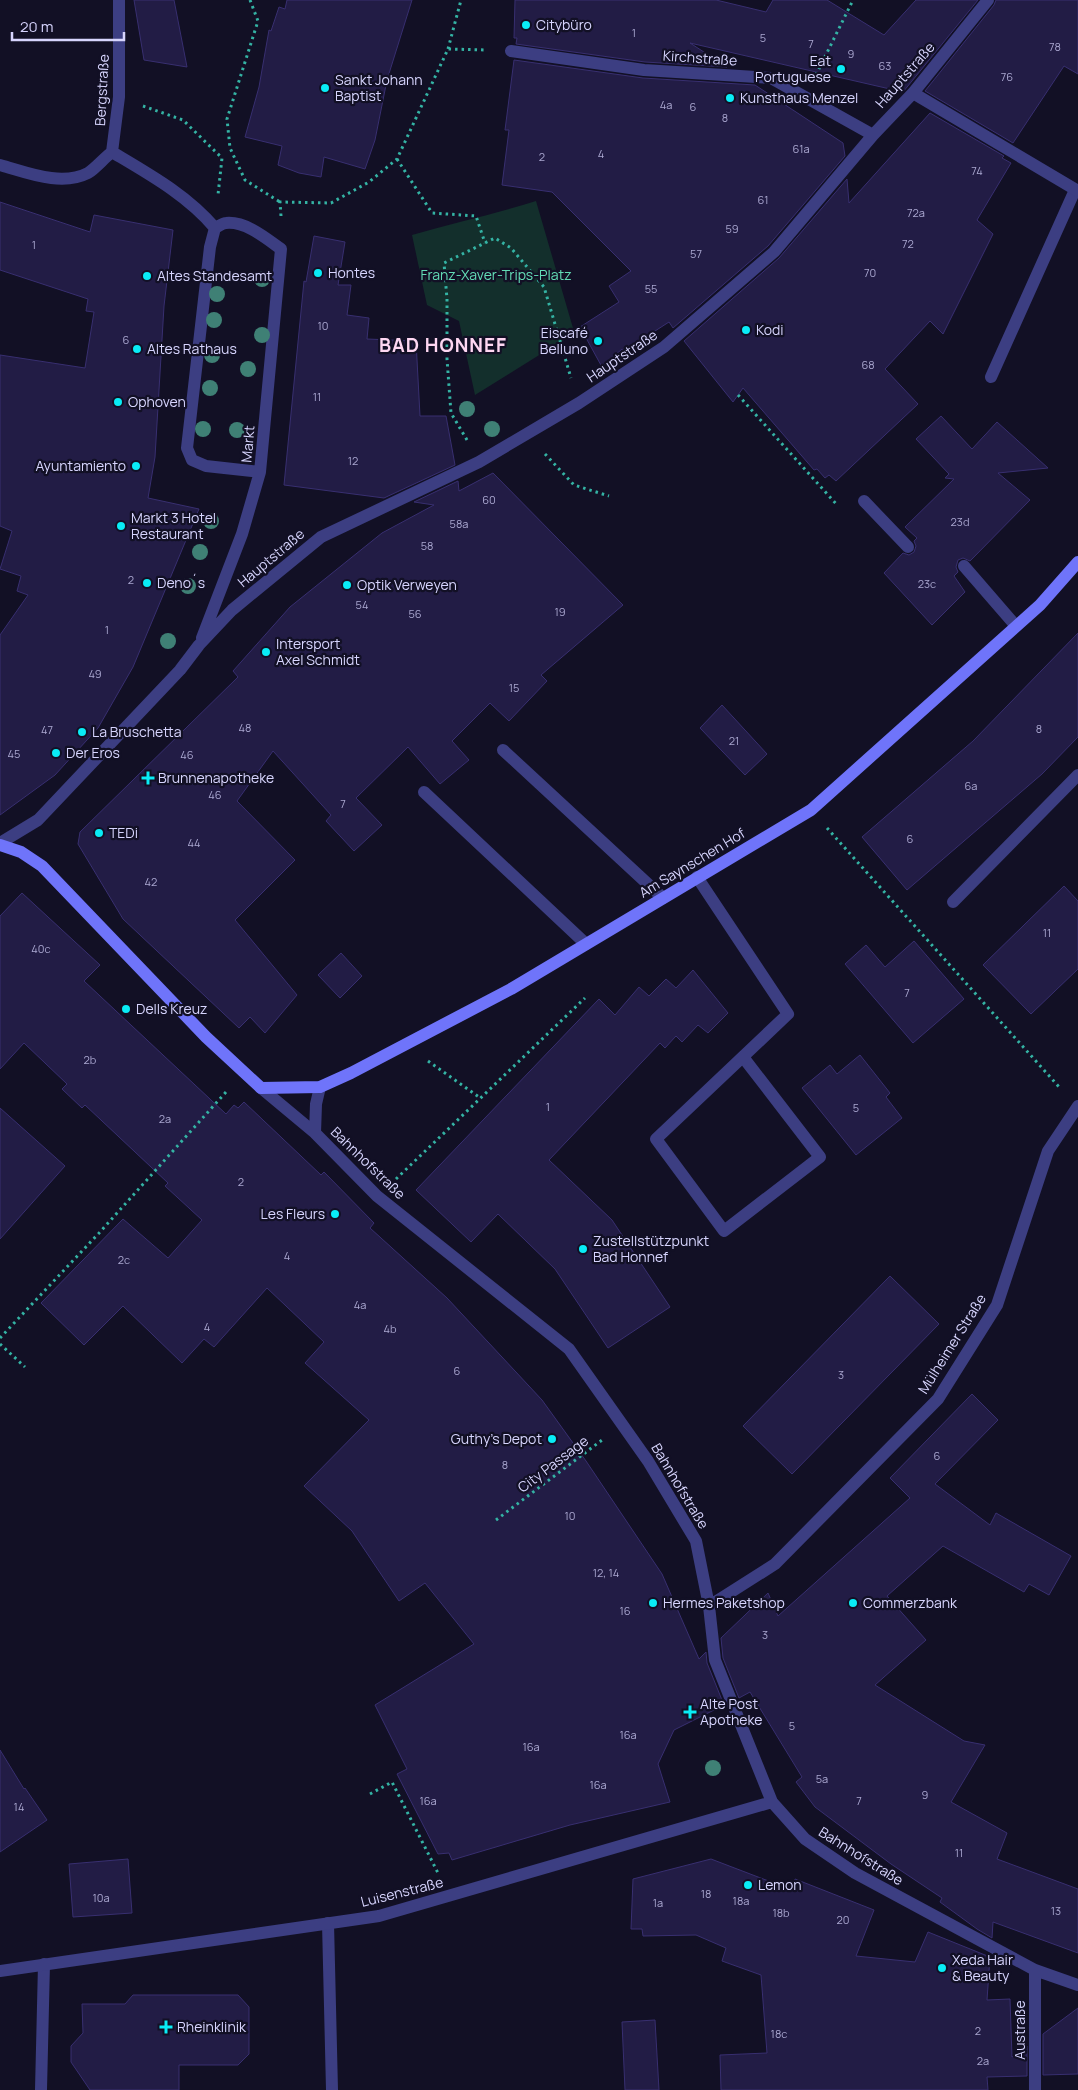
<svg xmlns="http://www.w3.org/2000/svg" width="1078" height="2090" font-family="Manrope,sans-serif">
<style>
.green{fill:#132f2c}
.building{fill:#221c45;stroke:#382f70}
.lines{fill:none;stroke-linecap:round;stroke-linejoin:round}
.path{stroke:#34b3a4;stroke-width:3;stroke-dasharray:2.5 4;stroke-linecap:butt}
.lane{stroke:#3c3e82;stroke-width:12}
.street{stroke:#3c3e82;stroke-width:12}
.secondary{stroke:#6f74fa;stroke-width:12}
.tree{fill:#3f8075}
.poi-dot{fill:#09ecf6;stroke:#121025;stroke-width:2}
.labels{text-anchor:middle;stroke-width:4.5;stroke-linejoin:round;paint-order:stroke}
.number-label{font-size:11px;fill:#aaa7d0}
.poi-label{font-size:14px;fill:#d7d5fe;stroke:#121025;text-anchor:start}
.street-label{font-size:14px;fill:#d7d5fe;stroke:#121025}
.park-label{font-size:14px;fill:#63dcb6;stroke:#121025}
.district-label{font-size:19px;font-weight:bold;letter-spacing:1px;fill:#fed7f2;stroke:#121025}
</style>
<rect width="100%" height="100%" fill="#121025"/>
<!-- green -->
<path class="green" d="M536,201L575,335L560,342L475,395L459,321L427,305L412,235C453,223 495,214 536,201Z"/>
<!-- building -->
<path class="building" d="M134,0H174L187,67L144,60Z
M287,0H412L387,80L375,140L365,169L324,157L321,177L299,173L278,165L282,146L245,137L259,87L269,30L271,31L279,7L285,9Z
M515,0H716L766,12L773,0H827L884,35L916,0H978L903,92L690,43L727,67L645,62L516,44L517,38H514Z
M996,0H1078V74L1064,66L1013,143L925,91L994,5Z
M514,60L643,78L755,85L843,143L845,156L768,246L673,328L669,322L624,351L622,349L602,367L580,327L619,302L609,286L631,271L552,192L502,185L509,130H505Z
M930,113L1004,156L1002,158L1011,163L977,220L993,234L943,334L930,321L885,369L918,404L836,481L829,475L825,478L817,469L814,470L743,388L733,402L684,341L779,258L847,179L849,203Z
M0,202L90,232L94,215L173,230L164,306L155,457L148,498L199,509L133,667L98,728L55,775L0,815V635L28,595L17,591L21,576L0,569L12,531L0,526V355L85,368L94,312L86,311L88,299L0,270Z
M314,236L345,242L338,285H351L347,315L369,318L367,339L416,341L420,416H446L455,465L384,498L284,485L304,281L306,282Z
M941,416L972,449L997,422L1048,468L998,473L1030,500L970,561L963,558L958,560L956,567L958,572L954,576L965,592L932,625L884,573L903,553L909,555L914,552L916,546L914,541L917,538L905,527L954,479L945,478L949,474L916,439Z
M493,473L623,605L541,675L547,681L509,721L490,703L452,741L469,760L440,784L408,747L356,798L382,825L354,851L326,821L331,815L273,751L237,801L295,860L235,920L297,995L265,1033L250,1017L239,1028L123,919L78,844L80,832L238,677L233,671L290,607L382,533L434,505L414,502L458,481L459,491Z
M1078,633V737L1042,774L907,890L862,837L973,741Z
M722,705L767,754L745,775L700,728Z
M1064,886L1078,901V969L1031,1014L983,965Z
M22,893L100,965L84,981L226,1114L234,1105L238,1108L244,1102L321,1175L324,1172L374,1223L370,1228L447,1298L542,1400L586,1461L662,1574L699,1659L706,1652L707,1663L724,1705L674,1730L658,1764L670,1802L570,1825L452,1860L449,1853L438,1854L397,1774L407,1769L375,1705L474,1644L425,1583L399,1601L352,1531L304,1486L369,1420L305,1363L324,1342L267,1288L214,1347L204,1339L182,1363L123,1306L84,1345L41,1303L123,1219L168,1258L202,1220L165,1186L168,1183L85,1105L82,1108L62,1089L67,1084L24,1043L0,1069V916Z
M914,941L964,999L913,1043L845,964L866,945L885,967Z
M341,953L362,976L340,998L318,975Z
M693,970L728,1013L708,1033L698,1025L682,1042L676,1036L665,1048L660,1043L549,1160L612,1220L670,1307L608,1348L555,1269L498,1214L471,1242L416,1190L599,999L615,1015L639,987L649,996L666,979L676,988Z
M860,1055L890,1093L886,1097L902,1118L856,1155L802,1088L830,1065L837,1074Z
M0,1108L65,1166L0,1239Z
M890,1276L939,1324L792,1474L743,1426Z
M972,1394L998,1420L935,1484L990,1525L996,1513L1071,1556L1049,1595L1029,1584L1024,1592L943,1546L887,1596L926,1640L875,1685L964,1741L985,1745L951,1802L1007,1833L997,1859L1078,1889V1953L993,1922L992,1938L977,1929L940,1902L942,1898L891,1864L815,1807L796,1782L802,1777L750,1692L739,1698L723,1658L721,1638L768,1593L778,1616L910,1498L890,1478Z
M0,1750L24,1789L25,1788L47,1820L0,1852Z
M128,1859L132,1913L73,1917L69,1864Z
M711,1859L792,1890L795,1879L874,1910L856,1956L915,1962L928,1932L990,1957L987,2000L1010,1999L1012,2057L1027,2046V2076L987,2077L988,2090H721L720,2055L767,2053L761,1975L722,1961L726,1948L696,1935L643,1936L642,1929H631L633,1879Z
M133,1995H238L249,2007V2054L238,2065H179V2090H90L71,2062V2046L83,2033L82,2004H125Z
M1078,2008V2074L1043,2075V2034Z
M655,2020L659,2090H625L622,2022Z"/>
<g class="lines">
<!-- path -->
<path class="path" d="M250,0L258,21L227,119L230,148L245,180L280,202
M448,49L461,0
M816,75L853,0
M143,106L183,120L222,158L218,195
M397,159L432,213L476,216L485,243
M281,216L280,202L331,203L369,182L397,159L448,49L486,50
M738,395L838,506
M467,440L451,413L447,359V299L444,263L495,238L511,248L544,287L571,378
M545,454L574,485L609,496
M827,828L1060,1088
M428,1061L479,1097
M396,1179L585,998
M0,1338L100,1232L226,1092
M0,1344L25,1367
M496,1520L602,1440
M370,1794L392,1782L438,1873"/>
<!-- lane -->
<path class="lane" d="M991,377L1075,190
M864,501L908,547
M964,566L1016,626
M503,750L663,898
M424,792L586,944
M697,877L788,1014L656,1139L724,1231L820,1157L743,1057
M953,902L1078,775
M328,1923L332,2090
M41,2090L44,1964"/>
<!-- street -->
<path class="street" d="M511,51L644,70L771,78L873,135
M913,93L1078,191
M112,152L119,97V0
M112,152C149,174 187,195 215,228
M0,165C26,172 61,187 88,173C96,168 104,158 112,152
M202,638L242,534L260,472L281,249C267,239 246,221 226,223C223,223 219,226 215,228L210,247L187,448L192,460L206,466L260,472
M0,843L38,820L180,670L199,645L232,610L321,537L479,462L579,403L664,347L774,252L873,135L913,93L988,0
M261,1088L315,1133L377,1196L569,1349L648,1461L696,1541L709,1606L715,1660L772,1802L805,1839L855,1873L1035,1970L1078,1985
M315,1133L316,1104L320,1087
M709,1606L775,1564L938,1399L997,1305L1048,1151L1078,1106
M0,1971L379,1916L772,1802
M1035,2090V1970"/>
<!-- secondary -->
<path class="secondary" d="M0,845L21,852L42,866L206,1037L261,1088L320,1087L351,1073L511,989L811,810L1040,605L1078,562"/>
</g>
<!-- trees -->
<g class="tree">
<circle cx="262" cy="279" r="8"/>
<circle cx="217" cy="294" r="8"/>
<circle cx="214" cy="320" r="8"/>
<circle cx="262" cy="335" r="8"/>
<circle cx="212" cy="355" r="8"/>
<circle cx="248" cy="369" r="8"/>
<circle cx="210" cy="388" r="8"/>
<circle cx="467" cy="409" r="8"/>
<circle cx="203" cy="429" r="8"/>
<circle cx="492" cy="429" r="8"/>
<circle cx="237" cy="430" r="8"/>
<circle cx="211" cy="521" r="8"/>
<circle cx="200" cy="552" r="8"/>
<circle cx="188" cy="586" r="8"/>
<circle cx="168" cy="641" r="8"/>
<circle cx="713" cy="1768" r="8"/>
</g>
<!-- markers -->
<g class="poi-dot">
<circle cx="526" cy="25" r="5"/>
<circle cx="841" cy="69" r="5"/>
<circle cx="325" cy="88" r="5"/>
<circle cx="730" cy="98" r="5"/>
<circle cx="318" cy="273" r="5"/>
<circle cx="147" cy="276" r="5"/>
<circle cx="746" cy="330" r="5"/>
<circle cx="598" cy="341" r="5"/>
<circle cx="137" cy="349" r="5"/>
<circle cx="118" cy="402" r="5"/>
<circle cx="136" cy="466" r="5"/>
<circle cx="121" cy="526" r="5"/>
<circle cx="147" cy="583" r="5"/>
<circle cx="347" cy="585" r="5"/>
<circle cx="266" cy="652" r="5"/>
<circle cx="82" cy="732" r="5"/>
<circle cx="56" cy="753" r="5"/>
<path d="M145.5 770.5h5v5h5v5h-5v5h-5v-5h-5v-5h5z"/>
<circle cx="99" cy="833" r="5"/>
<circle cx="126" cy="1009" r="5"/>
<circle cx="335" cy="1214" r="5"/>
<circle cx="583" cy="1249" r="5"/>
<circle cx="552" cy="1439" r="5"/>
<circle cx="653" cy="1603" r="5"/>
<circle cx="853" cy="1603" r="5"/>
<path d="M687.5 1704.5h5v5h5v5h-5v5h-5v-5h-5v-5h5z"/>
<circle cx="748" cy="1885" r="5"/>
<circle cx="942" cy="1968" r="5"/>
<path d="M163.5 2019.5h5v5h5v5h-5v5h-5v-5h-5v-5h5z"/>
</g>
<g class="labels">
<!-- number labels -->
<g class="number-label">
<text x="634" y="37">1</text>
<text x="763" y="42">5</text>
<text x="811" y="48">7</text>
<text x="1055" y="51">78</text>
<text x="851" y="58">9</text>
<text x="885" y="70">63</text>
<text x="1007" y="81">76</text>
<text x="666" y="109">4a</text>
<text x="693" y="111">6</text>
<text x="725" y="122">8</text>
<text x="801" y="153">61a</text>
<text x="601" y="158">4</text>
<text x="542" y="161">2</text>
<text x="977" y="175">74</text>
<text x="763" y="204">61</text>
<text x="916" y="217">72a</text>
<text x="732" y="233">59</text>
<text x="908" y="248">72</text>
<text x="34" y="249">1</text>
<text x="696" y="258">57</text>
<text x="870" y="277">70</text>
<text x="651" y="293">55</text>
<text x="323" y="330">10</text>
<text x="126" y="344">6</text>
<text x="868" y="369">68</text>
<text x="317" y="401">11</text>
<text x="353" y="465">12</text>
<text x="489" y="504">60</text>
<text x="960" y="526">23d</text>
<text x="459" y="528">58a</text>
<text x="427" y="550">58</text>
<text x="131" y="584">2</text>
<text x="927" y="588">23c</text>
<text x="362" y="609">54</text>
<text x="560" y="616">19</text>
<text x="415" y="618">56</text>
<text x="107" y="634">1</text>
<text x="95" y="678">49</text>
<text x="514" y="692">15</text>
<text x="245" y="732">48</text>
<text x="1039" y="733">8</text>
<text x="47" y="734">47</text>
<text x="734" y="745">21</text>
<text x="14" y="758">45</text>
<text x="187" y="759">46</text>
<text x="971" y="790">6a</text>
<text x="215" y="799">46</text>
<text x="343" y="808">7</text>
<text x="910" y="843">6</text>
<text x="194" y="847">44</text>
<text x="151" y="886">42</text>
<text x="1047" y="937">11</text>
<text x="41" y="953">40c</text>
<text x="907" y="997">7</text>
<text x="90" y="1064">2b</text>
<text x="548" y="1111">1</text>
<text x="856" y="1112">5</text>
<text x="165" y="1123">2a</text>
<text x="241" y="1186">2</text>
<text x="287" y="1260">4</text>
<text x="124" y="1264">2c</text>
<text x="360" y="1309">4a</text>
<text x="207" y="1331">4</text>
<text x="390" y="1333">4b</text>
<text x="457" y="1375">6</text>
<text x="841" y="1379">3</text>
<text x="937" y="1460">6</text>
<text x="505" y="1469">8</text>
<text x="570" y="1520">10</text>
<text x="606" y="1577">12, 14</text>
<text x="625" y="1615">16</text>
<text x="765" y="1639">3</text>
<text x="792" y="1730">5</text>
<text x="628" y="1739">16a</text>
<text x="531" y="1751">16a</text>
<text x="822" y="1783">5a</text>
<text x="598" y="1789">16a</text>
<text x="925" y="1799">9</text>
<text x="428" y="1805">16a</text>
<text x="859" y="1805">7</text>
<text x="19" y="1811">14</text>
<text x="959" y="1857">11</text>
<text x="706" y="1898">18</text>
<text x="101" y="1902">10a</text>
<text x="741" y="1905">18a</text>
<text x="658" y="1907">1a</text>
<text x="1056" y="1915">13</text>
<text x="781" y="1917">18b</text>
<text x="843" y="1924">20</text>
<text x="978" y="2035">2</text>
<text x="779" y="2038">18c</text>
<text x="983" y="2065">2a</text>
</g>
<!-- poi labels -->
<g class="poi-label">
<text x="536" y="30">Citybüro</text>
<text x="831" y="66" text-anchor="end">Eat<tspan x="831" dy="16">Portuguese</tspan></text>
<text x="335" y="85">Sankt Johann<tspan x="335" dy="16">Baptist</tspan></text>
<text x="740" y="103">Kunsthaus Menzel</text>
<text x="328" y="278">Hontes</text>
<text x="157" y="281">Altes Standesamt</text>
<text x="756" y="335">Kodi</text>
<text x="588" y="338" text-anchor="end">Eiscafé<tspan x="588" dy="16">Belluno</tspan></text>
<text x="147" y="354">Altes Rathaus</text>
<text x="128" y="407">Ophoven</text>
<text x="126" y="471" text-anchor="end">Ayuntamiento</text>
<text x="131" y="523">Markt 3 Hotel<tspan x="131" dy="16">Restaurant</tspan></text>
<text x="157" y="588">Deno´s</text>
<text x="357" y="590">Optik Verweyen</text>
<text x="276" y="649">Intersport<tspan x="276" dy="16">Axel Schmidt</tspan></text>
<text x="92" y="737">La Bruschetta</text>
<text x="66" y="758">Der Eros</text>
<text x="158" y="783">Brunnenapotheke</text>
<text x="109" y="838">TEDi</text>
<text x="136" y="1014">Dells Kreuz</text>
<text x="325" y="1219" text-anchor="end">Les Fleurs</text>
<text x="593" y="1246">Zustellstützpunkt<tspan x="593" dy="16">Bad Honnef</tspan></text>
<text x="542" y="1444" text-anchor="end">Guthy's Depot</text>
<text x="663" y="1608">Hermes Paketshop</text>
<text x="863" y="1608">Commerzbank</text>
<text x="700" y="1709">Alte Post<tspan x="700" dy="16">Apotheke</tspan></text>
<text x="758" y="1890">Lemon</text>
<text x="952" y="1965">Xeda Hair<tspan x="952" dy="16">&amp; Beauty</tspan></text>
<text x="177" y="2032">Rheinklinik</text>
</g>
<!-- street labels -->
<g class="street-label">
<text transform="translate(700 58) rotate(4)" y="5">Kirchstraße</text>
<text transform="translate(905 75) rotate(-49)" y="5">Hauptstraße</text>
<text transform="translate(102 90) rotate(-87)" y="5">Bergstraße</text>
<text transform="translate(622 356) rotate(-34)" y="5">Hauptstraße</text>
<text transform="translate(248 444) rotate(-85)" y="5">Markt</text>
<text transform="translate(271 558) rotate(-40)" y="5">Hauptstraße</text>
<text transform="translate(692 863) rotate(-31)" y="5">Am Saynschen Hof</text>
<text transform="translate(368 1163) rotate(44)" y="5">Bahnhofstraße</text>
<text transform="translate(952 1344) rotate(-58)" y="5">Mülheimer Straße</text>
<text transform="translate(553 1464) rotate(-37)" y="5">City Passage</text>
<text transform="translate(680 1486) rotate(59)" y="5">Bahnhofstraße</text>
<text transform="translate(861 1856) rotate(32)" y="5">Bahnhofstraße</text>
<text transform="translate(402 1892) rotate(-14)" y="5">Luisenstraße</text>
<text transform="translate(1020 2030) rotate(-90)" y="5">Austraße</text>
</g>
<!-- park labels -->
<g class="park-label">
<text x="496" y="280">Franz-Xaver-Trips-Platz</text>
</g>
<!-- district labels -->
<g class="district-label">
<text x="443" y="352">BAD HONNEF</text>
</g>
</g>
<!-- scale -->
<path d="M12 32v8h112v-8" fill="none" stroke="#d7d5fe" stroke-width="2.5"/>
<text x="20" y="32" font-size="15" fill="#d7d5fe" stroke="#121025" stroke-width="4" paint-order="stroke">20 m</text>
</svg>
